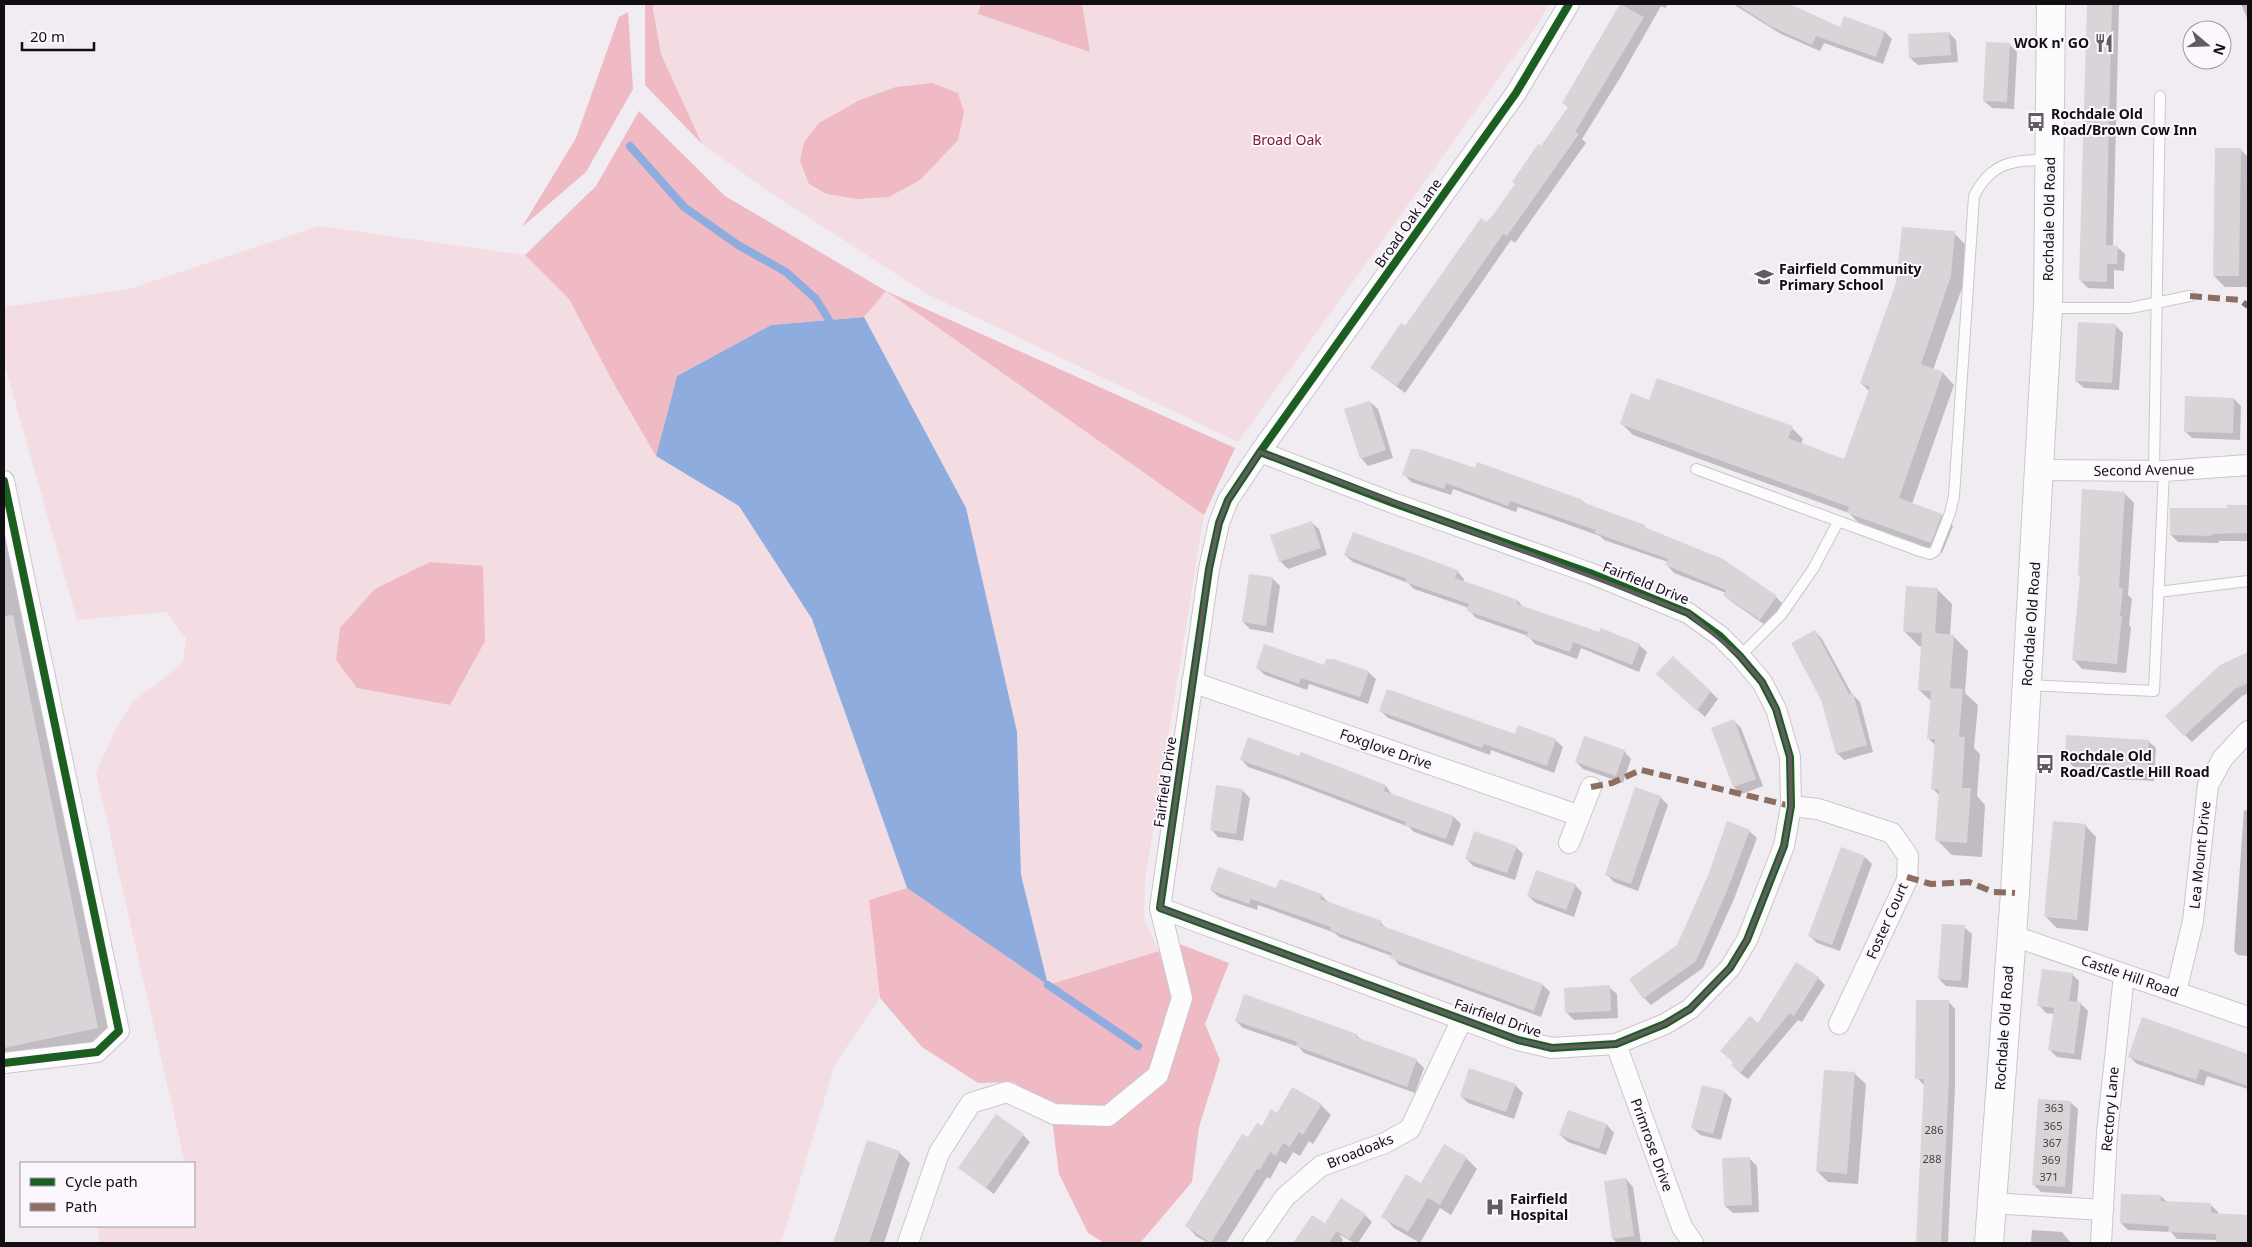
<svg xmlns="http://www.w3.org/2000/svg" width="2252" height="1247" font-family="'Noto Sans',sans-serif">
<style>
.green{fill:#f3dde2}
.forest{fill:#efbac3}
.water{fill:#8eacde}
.shadow{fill:#0003}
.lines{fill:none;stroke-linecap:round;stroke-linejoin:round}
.stream{stroke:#8eacde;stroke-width:8}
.building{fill:#d8d4d7}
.service-casing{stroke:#cac7cc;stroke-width:12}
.minor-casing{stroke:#cac7cc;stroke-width:22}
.secondary-casing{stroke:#cac7cc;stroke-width:30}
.service{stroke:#fdfcfd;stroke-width:10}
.minor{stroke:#fdfcfd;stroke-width:20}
.secondary{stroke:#fdfcfd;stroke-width:28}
.quiet{stroke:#8d6e63;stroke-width:6;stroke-dasharray:12 6;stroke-linecap:butt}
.cycleway-casing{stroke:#fcf7ff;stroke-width:11}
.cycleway{stroke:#1b5e20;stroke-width:8}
.marked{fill:none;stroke:#605c61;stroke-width:4;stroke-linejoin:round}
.labels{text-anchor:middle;stroke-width:4;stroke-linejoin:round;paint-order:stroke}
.number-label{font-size:11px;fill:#464246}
.poi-label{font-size:14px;font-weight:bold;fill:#120f13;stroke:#fcf7ff;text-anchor:start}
.park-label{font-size:14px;fill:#851934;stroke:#fcf7ff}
.street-label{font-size:14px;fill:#120f13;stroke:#fcf7ff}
</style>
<rect width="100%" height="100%" fill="#f0ecf2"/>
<!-- green -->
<path class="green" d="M654,4H981L978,14L1090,52L1082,4H1549L1537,25L1238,442L927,294L771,193L702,144L661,54L653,9Z
M319,226L525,255L569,299L614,384L656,456L739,506L812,619L907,888L869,900L880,998L835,1064L781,1243H99L98,1226H194V1163H185L96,773L114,733L132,702L162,680L183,662L186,638L166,612L77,620L4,362V307L129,289Z
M886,291L1204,515L1145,881L1144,919L1159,951L1048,985L1021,875L1017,732L864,317Z"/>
<!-- forest -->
<path class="forest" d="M645,4H654L653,9L661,54L702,144L645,85Z
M981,4H1082L1090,52L978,14Z
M628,12L633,89L586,172L522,227L576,138L619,17Z
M932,83L958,93L964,112L958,140L920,180L889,197L857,199L827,194L809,184L800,161L804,142L819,123L860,100L896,87Z
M639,111L725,196L886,291L1235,448L1204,515L886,291L864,317L771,325L677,376L656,456L614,384L569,299L525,255L596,186Z
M430,562L483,566L485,641L450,705L357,688L336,660L340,628L375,589Z
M907,888L1048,985L1159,951L1173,1001L1153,1070L1105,1106L1057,1107L1013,1082L978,1083L922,1047L880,998L869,900Z
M1177,943L1229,963L1205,1024L1220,1060L1199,1127L1192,1182L1140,1243H1104L1088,1233L1059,1174L1052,1120L1111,1124L1163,1078L1192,994Z"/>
<!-- water -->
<path class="water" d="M864,317L966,508L1017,732L1021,875L1048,985L907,888L812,619L739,506L656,456L677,376L771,325Z"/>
<!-- shadow -->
<path class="shadow" d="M1624,4H1668L1665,8L1661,6L1620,78L1582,139L1586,143L1515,243L1511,240L1405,393L1372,368L1494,215L1569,108L1563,102Z
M1733,4H1787L1841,29L1885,32L1892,39L1883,64L1824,43L1820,51L1781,34Z
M2088,4H2119L2113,247H2117L2125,254L2124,271L2114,270V289L2088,288L2081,281Z
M2241,4H2248V19L2247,18Z
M1949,33L1956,40L1958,62L1918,65L1910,58Z
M2009,44L2017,52L2014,109L1992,108L1984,101Z
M2240,149L2248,157V287H2225L2214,276Z
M1954,233L1965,244L1962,288L1933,370L1943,373L1954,385L1912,504L1942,515L1953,526L1942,553L1860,524L1849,513L1633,435L1622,424L1650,401L1792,428L1803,439L1801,444L1845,460L1870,392L1861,383Z
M2115,325L2123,333L2119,390L2084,388L2076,381Z
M2234,399L2241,406L2240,440L2192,438L2185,431Z
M1370,402L1378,409L1393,458L1368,466L1361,458Z
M1475,470L1582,501L1587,505L1644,526L1649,531L1776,597L1783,604L1768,627L1732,602L1724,595L1726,593L1674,573L1667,565L1668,562L1604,540L1600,536L1518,507L1516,512L1453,489L1451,495L1411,482L1404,474Z
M2125,494L2134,503L2128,595L2132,599L2129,625L2131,627L2126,673L2082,669L2073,659Z
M2248,506V541H2219V543L2178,542L2171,535L2228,510V507Z
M4,518L113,1043L4,1056Z
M1311,522L1319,529L1327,555L1288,569L1280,561Z
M1345,555L1457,571L1464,579L1463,583L1518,601L1523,607L1600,634L1639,645L1647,652L1639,672L1581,648L1577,659L1535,644L1528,636L1476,618L1469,610V608L1414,589L1408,583L1353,562Z
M1272,578L1280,586L1273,633L1250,629L1243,622Z
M1937,589L1952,604L1950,636H1953L1968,651L1965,693L1978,705L1974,748L1980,754L1977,796L1985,805L1982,857L1952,855L1937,840L1940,796L1932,788L1936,746L1928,738L1931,701L1919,690L1922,647L1919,646L1904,631Z
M1815,631L1822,639L1852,694L1860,702L1873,752L1844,760L1837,753Z
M2248,654V693L2242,696L2192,742L2185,735L2221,666Z
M1325,667L1368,672L1376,679L1368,704L1309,684L1307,690L1265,675L1257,668Z
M1665,681L1710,691L1718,699L1705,717Z
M1381,711L1516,736L1555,740L1563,747L1554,773L1491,750L1490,755L1388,718Z
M1734,721L1741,728L1763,786L1742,794L1734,787L1713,729Z
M2148,741L2156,748L2154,781L2115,779L2108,769L2074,767L2066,760Z
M1624,751L1631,759L1623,783L1583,769L1576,762Z
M1241,759L1386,786L1392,795L1454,817L1461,824L1453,846L1414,832L1409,827L1289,781L1248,767Z
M1242,790L1250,798L1243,841L1218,837L1211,829Z
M1660,797L1668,805L1638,891L1614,882L1607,875Z
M2244,810L2248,811V956L2238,955L2234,951Z
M2085,825L2096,837L2088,931L2057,928L2046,917Z
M1749,831L1757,838L1734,899L1703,968L1651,1005L1644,998Z
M1516,847L1523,854L1515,880L1473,866L1466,858Z
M1865,857L1872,864L1840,951L1817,943L1809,935Z
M1575,885L1582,892L1574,917L1536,903L1528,896Z
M1277,889L1321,895L1328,902L1381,923L1387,929L1543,985L1550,992L1541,1017L1399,965L1392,956L1339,937L1335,933L1258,905L1257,910L1219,897L1211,890Z
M1964,927L1972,934L1968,988L1946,986L1939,979Z
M2072,974L2079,981L2077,1003H2080L2088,1011L2081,1060L2057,1057L2050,1050L2054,1014L2046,1013L2039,1005Z
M1818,978L1825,985L1802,1022L1798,1020L1748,1079L1740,1073L1732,1065L1758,1024Z
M1609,987L1617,994L1618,1018L1574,1020L1566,1012Z
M1948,1001L1955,1009V1087L1948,1243H1917L1925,1086L1917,1078Z
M2143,1019L2248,1056V1089L2207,1076L2204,1086L2137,1064L2130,1057Z
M1236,1021L1356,1035L1362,1040L1416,1060L1424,1068L1415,1093L1304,1053L1299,1047L1243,1028Z
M1854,1073L1866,1084L1858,1184L1828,1182L1817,1171Z
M1515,1085L1523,1093L1514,1119L1468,1103L1461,1096Z
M1724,1092L1732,1099L1721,1140L1700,1135L1692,1127Z
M2070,1102L2078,1109L2072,1194L2041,1192L2034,1185Z
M1321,1105L1331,1115L1313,1144L1309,1141L1300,1156L1293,1152L1286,1164L1280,1161L1270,1179L1267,1177L1226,1243H1208L1196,1236L1187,1226L1248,1139L1278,1114Z
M1568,1112L1607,1125L1614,1133L1606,1155L1568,1142L1560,1135Z
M1023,1135L1030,1142L994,1194L959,1168Z
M899,1152L910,1163L884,1243H837L835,1241Z
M1466,1158L1477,1169L1451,1215L1440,1208L1420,1243L1394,1228L1383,1216L1422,1185Z
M1749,1158L1757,1166L1759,1212L1733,1213L1725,1206Z
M1626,1179L1633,1187L1641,1243H1617L1613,1239L1605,1182Z
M2161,1196L2167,1202L2211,1205L2218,1212V1215L2248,1216V1243H2217V1240L2177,1239L2171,1232L2128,1230L2121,1223Z
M1365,1215L1372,1222L1358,1243H1354L1339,1234L1343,1240L1341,1243H1295L1312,1217L1332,1228L1327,1223Z
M2032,1230L2062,1232L2070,1242L2076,1243H2031Z"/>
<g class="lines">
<!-- stream -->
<path class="stream" d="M630,146L684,207L738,245L786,272L816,299L829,320
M1048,985L1138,1046"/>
</g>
<!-- building -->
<path class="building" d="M1620,4L1644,17L1575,132L1579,134L1507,236L1503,234L1397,386L1370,368L1401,323L1405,326L1481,218L1486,222L1493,215L1515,184L1512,182L1538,144L1541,146L1568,107L1562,103Z
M1736,4H1790L1840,27L1844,16L1885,31L1876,57L1816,36L1812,45L1772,27Z
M2087,4H2112L2106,245L2118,246L2117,264H2107V282L2079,281Z
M1949,32L1951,55L1909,58L1908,34Z
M1986,42L2010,43L2007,102L1983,101Z
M2215,148H2241L2239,276H2213Z
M1902,227L1955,231L1951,276L1921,364L1943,372L1899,498L1942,514L1931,543L1847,513L1849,507L1620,424L1631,393L1649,400L1657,378L1793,426L1788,438L1844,459L1870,387L1860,383L1896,283Z
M2078,322L2116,324L2112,383L2075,381Z
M2185,396L2234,398L2233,433L2184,432Z
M1370,401L1386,450L1360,459L1344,409Z
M1411,449H1419L1475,468L1477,462L1583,500L1582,502L1645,525L1644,527L1723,559L1777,596L1760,620L1723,595L1726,590L1665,565L1668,559L1595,533L1596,530L1510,501L1508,506L1446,483L1444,489L1402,475Z
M2082,489L2125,492L2119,588L2123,589L2120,616H2122L2117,664L2072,660L2080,576L2078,575Z
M2227,505H2248V533L2212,534V536L2170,535V508H2227Z
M1312,521L1321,548L1279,562L1270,535Z
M1353,532L1458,570L1455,578L1518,600L1517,604L1599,632L1601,628L1640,644L1632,665L1573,642L1570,652L1526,637L1528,632L1467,611L1469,604L1405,582L1407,579L1344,555Z
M1249,574L1273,577L1266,626L1242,622Z
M1906,586L1938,588L1935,633L1954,635L1950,688L1963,689L1959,737H1965L1962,788H1971L1967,843L1935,841L1939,790L1931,789L1935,739H1927L1931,691L1918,690L1922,633L1903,632Z
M13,615L98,1028L4,1048V616Z
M1815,630L1849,694L1853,693L1867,745L1836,754L1821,700L1791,643Z
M1264,644L1324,665L1326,659H1334L1369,671L1360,697L1301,678L1299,684L1256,668Z
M2248,652V683L2235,689L2184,736L2165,716L2220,665Z
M1673,656L1711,691L1697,711L1656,674Z
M1387,689L1515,734L1518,725L1556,739L1547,766L1484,744L1482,748L1379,711Z
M1734,719L1756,779L1733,787L1711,728Z
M2066,735L2149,740L2147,774L2106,772L2107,763L2065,761Z
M1584,736L1625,750L1616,776L1575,762Z
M1248,737L1299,756L1301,752L1386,785L1384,791L1454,816L1446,839L1405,825L1406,822L1280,774L1240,760Z
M1216,785L1243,789L1236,834L1210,830Z
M1635,787L1661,796L1631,884L1605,875Z
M1727,821L1750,830L1727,891L1696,961L1643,999L1629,979L1677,945L1709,873Z
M2053,821L2086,824L2077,920L2044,917Z
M1474,831L1517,846L1507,873L1465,859Z
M1841,847L1865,856L1832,945L1808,936Z
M1218,867L1276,888L1280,879L1322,894L1320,899L1382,921L1380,925L1543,984L1534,1011L1390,958L1392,953L1330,930L1331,927L1251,899L1249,904L1210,890Z
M1536,870L1576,884L1566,910L1527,896Z
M1942,924L1965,925L1961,981L1938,979Z
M1796,962L1819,977L1794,1016L1790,1013L1740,1073L1731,1065L1733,1062L1720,1051L1750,1016L1758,1023Z
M2042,969L2073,973L2069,1001L2081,1002L2074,1054L2048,1050L2054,1008L2037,1006Z
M1610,985L1611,1011L1565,1013L1564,988Z
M1244,994L1357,1034L1356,1037L1417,1059L1407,1087L1296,1046L1297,1042L1235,1021Z
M1916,1000H1949V1079L1941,1243H1916L1924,1079H1915Z
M2142,1017L2248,1054V1086L2200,1069L2196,1080L2128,1057Z
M1469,1068L1516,1084L1506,1112L1460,1096Z
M1824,1070L1855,1072L1847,1174L1816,1171Z
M1702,1085L1725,1091L1713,1134L1691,1128Z
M1292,1087L1322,1104L1303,1135L1299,1132L1290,1147L1283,1143L1276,1156L1270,1152L1260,1170L1257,1169L1211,1243L1185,1226L1242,1134L1248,1137L1257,1123L1262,1126L1271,1109L1277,1113Z
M2038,1099L2071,1101L2065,1187L2032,1185Z
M1568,1110L1607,1124L1599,1149L1559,1135Z
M996,1114L1024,1134L986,1188L958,1168Z
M867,1140L900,1151L869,1243H833Z
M1444,1144L1467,1157L1440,1205L1428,1198L1408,1232L1381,1217L1406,1174L1421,1183Z
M1750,1157L1752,1205L1724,1206L1722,1158Z
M1626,1178L1634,1236L1612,1239L1604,1181Z
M2121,1194L2161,1195V1201L2211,1203V1213L2248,1215V1243H2216V1234L2168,1232L2169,1226L2120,1223Z
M1341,1198L1366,1214L1349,1239L1325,1223Z
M1312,1215L1337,1231L1329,1243H1293Z"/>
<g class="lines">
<!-- service casing -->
<g class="service-casing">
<path id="service" d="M2049,308H2130L2190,296
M1696,469L1920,551L1930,554L1935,551L1950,513L1954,496L1974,196C1992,161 2014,160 2049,160
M2154,471L2160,96
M2158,592L2248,581
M1740,656L1781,615L1813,569L1838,522
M2027,685L2154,691L2164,471"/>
</g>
<!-- minor casing -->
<g class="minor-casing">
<path id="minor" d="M1260,452L1393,503L1590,573L1688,613L1720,636L1740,656L1762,682L1776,709L1790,757L1791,806L1784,846L1747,940L1730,968L1690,1009L1665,1024L1616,1044L1552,1048L1518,1040L1160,908L1209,569L1219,523L1228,500L1260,452L1516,93L1569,4
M2040,470L2164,471L2248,465
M4,481L119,1031L97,1052L4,1063
M1192,682L1580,816
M1791,806L1818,809L1892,833L1908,856L1907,880L1839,1024
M1569,843L1591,787
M2011,935L2248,1017
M2176,992L2193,921L2208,785L2223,758L2248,731
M1616,1044L1682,1227L1693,1243
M1992,1203L2103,1210
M908,1243L939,1153L971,1103L1007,1092L1054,1114L1108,1116L1158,1075L1182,998L1160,908
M1253,1243L1285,1197L1321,1166L1385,1143L1410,1129L1462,1019
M2101,1243L2107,1133L2124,975"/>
</g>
<!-- secondary casing -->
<g class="secondary-casing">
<path id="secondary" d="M1989,1243L2015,893L2048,308L2051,4"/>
</g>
<!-- service -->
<use href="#service" class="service"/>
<!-- minor -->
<use href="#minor" class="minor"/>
<!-- secondary -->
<use href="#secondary" class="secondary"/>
<!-- quiet -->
<path class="quiet" d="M2190,296L2240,300L2248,306
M1591,787L1612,783L1641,770L1791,806
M1907,877L1931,884L1969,882L1993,892L2015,893"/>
<!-- cycleway casing -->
<g class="cycleway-casing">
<path id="cycleway" d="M1260,452L1393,503L1590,573L1688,613L1720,636L1740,656L1762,682L1776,709L1790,757L1791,806L1784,846L1747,940L1730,968L1690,1009L1665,1024L1616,1044L1552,1048L1518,1040L1160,908L1209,569L1219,523L1228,500L1260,452L1516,93L1569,4
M4,481L119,1031L97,1052L4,1063"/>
</g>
<!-- cycleway -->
<use href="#cycleway" class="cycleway"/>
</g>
<!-- marked area -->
<path class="marked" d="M1260,452L1688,613L1740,656L1762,682L1776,709L1790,757L1791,806L1784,846L1747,940L1730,968L1690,1009L1665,1024L1616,1044L1552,1048L1518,1040L1160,908L1209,569L1219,523L1228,500Z"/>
<!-- icons -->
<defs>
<g id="restaurant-bare" transform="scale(1.5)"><path d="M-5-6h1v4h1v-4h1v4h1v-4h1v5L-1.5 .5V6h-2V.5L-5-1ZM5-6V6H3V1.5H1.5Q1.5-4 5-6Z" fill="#605c61" stroke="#fcf7ff" stroke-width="2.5" paint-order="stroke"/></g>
<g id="bus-bare" transform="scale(1.5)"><path d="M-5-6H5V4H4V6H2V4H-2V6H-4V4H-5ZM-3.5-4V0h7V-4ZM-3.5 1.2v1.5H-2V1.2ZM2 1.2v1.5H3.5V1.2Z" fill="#605c61" stroke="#fcf7ff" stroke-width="2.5" paint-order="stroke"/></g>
<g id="school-bare" transform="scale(1.5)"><path d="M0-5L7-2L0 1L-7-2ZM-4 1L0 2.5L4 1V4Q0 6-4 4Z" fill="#605c61" stroke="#fcf7ff" stroke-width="2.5" paint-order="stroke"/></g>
<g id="hospital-bare" transform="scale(1.5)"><path d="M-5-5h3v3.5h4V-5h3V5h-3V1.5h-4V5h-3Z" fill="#605c61" stroke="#fcf7ff" stroke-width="2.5" paint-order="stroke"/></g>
</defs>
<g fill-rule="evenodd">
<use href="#restaurant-bare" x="2104" y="43"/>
<use href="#bus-bare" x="2036" y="122"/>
<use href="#school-bare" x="1764" y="277"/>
<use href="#bus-bare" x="2045" y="764"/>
<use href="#hospital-bare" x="1495" y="1207"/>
</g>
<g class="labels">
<!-- number labels -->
<g class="number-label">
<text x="2054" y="1112">363</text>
<text x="2053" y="1130">365</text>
<text x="1934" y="1134">286</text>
<text x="2052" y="1147">367</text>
<text x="1932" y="1163">288</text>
<text x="2051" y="1164">369</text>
<text x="2049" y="1181">371</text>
</g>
<!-- poi labels -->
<g class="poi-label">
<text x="2089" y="48" text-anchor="end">WOK n' GO</text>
<text x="2051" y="119">Rochdale Old<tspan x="2051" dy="16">Road/Brown Cow Inn</tspan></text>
<text x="1779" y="274">Fairfield Community<tspan x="1779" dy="16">Primary School</tspan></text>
<text x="2060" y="761">Rochdale Old<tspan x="2060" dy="16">Road/Castle Hill Road</tspan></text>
<text x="1510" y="1204">Fairfield<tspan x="1510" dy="16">Hospital</tspan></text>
</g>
<!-- park labels -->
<g class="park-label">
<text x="1287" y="145">Broad Oak</text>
</g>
<!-- street labels -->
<g class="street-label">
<text transform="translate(2049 219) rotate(-89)" y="5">Rochdale Old Road</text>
<text transform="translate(1408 223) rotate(-55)" y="5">Broad Oak Lane</text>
<text transform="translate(2144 470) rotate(-1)" y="5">Second Avenue</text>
<text transform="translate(1646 583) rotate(22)" y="5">Fairfield Drive</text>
<text transform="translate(2031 624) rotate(-86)" y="5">Rochdale Old Road</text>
<text transform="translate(1386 749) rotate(19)" y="5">Foxglove Drive</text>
<text transform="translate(1165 782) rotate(-82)" y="5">Fairfield Drive</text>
<text transform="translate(2200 855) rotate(-84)" y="5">Lea Mount Drive</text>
<text transform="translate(1887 921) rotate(-66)" y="5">Foster Court</text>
<text transform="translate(2130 976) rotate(19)" y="5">Castle Hill Road</text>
<text transform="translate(1498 1018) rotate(19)" y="5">Fairfield Drive</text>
<text transform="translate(2004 1028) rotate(-86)" y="5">Rochdale Old Road</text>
<text transform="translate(2110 1109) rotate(-85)" y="5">Rectory Lane</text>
<text transform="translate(1652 1145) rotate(70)" y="5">Primrose Drive</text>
<text transform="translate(1360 1151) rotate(-22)" y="5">Broadoaks</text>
</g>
</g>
<!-- border -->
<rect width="2252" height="1247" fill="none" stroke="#120f13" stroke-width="10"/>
<!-- legend -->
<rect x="20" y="1162" width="175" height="65" fill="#fcf7ff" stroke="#9e9aa1"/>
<rect x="30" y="1178" width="25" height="8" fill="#1b5e20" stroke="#9e9aa1"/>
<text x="65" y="1187" font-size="15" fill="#120f13">Cycle path</text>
<rect x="30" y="1203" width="25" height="8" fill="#8d6e63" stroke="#9e9aa1"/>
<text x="65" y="1212" font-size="15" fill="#120f13">Path</text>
<!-- north arrow -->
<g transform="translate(2207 45) rotate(109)"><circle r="24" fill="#fcf7ff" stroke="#9e9aa1"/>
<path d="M0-4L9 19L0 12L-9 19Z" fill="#605c61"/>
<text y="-8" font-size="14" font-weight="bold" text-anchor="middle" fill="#120f13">N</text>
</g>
<!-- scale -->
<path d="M22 42v8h72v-8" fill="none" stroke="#120f13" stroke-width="2.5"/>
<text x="30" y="42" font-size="15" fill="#120f13" stroke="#fcf7ff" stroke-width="4" paint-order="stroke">20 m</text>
</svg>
